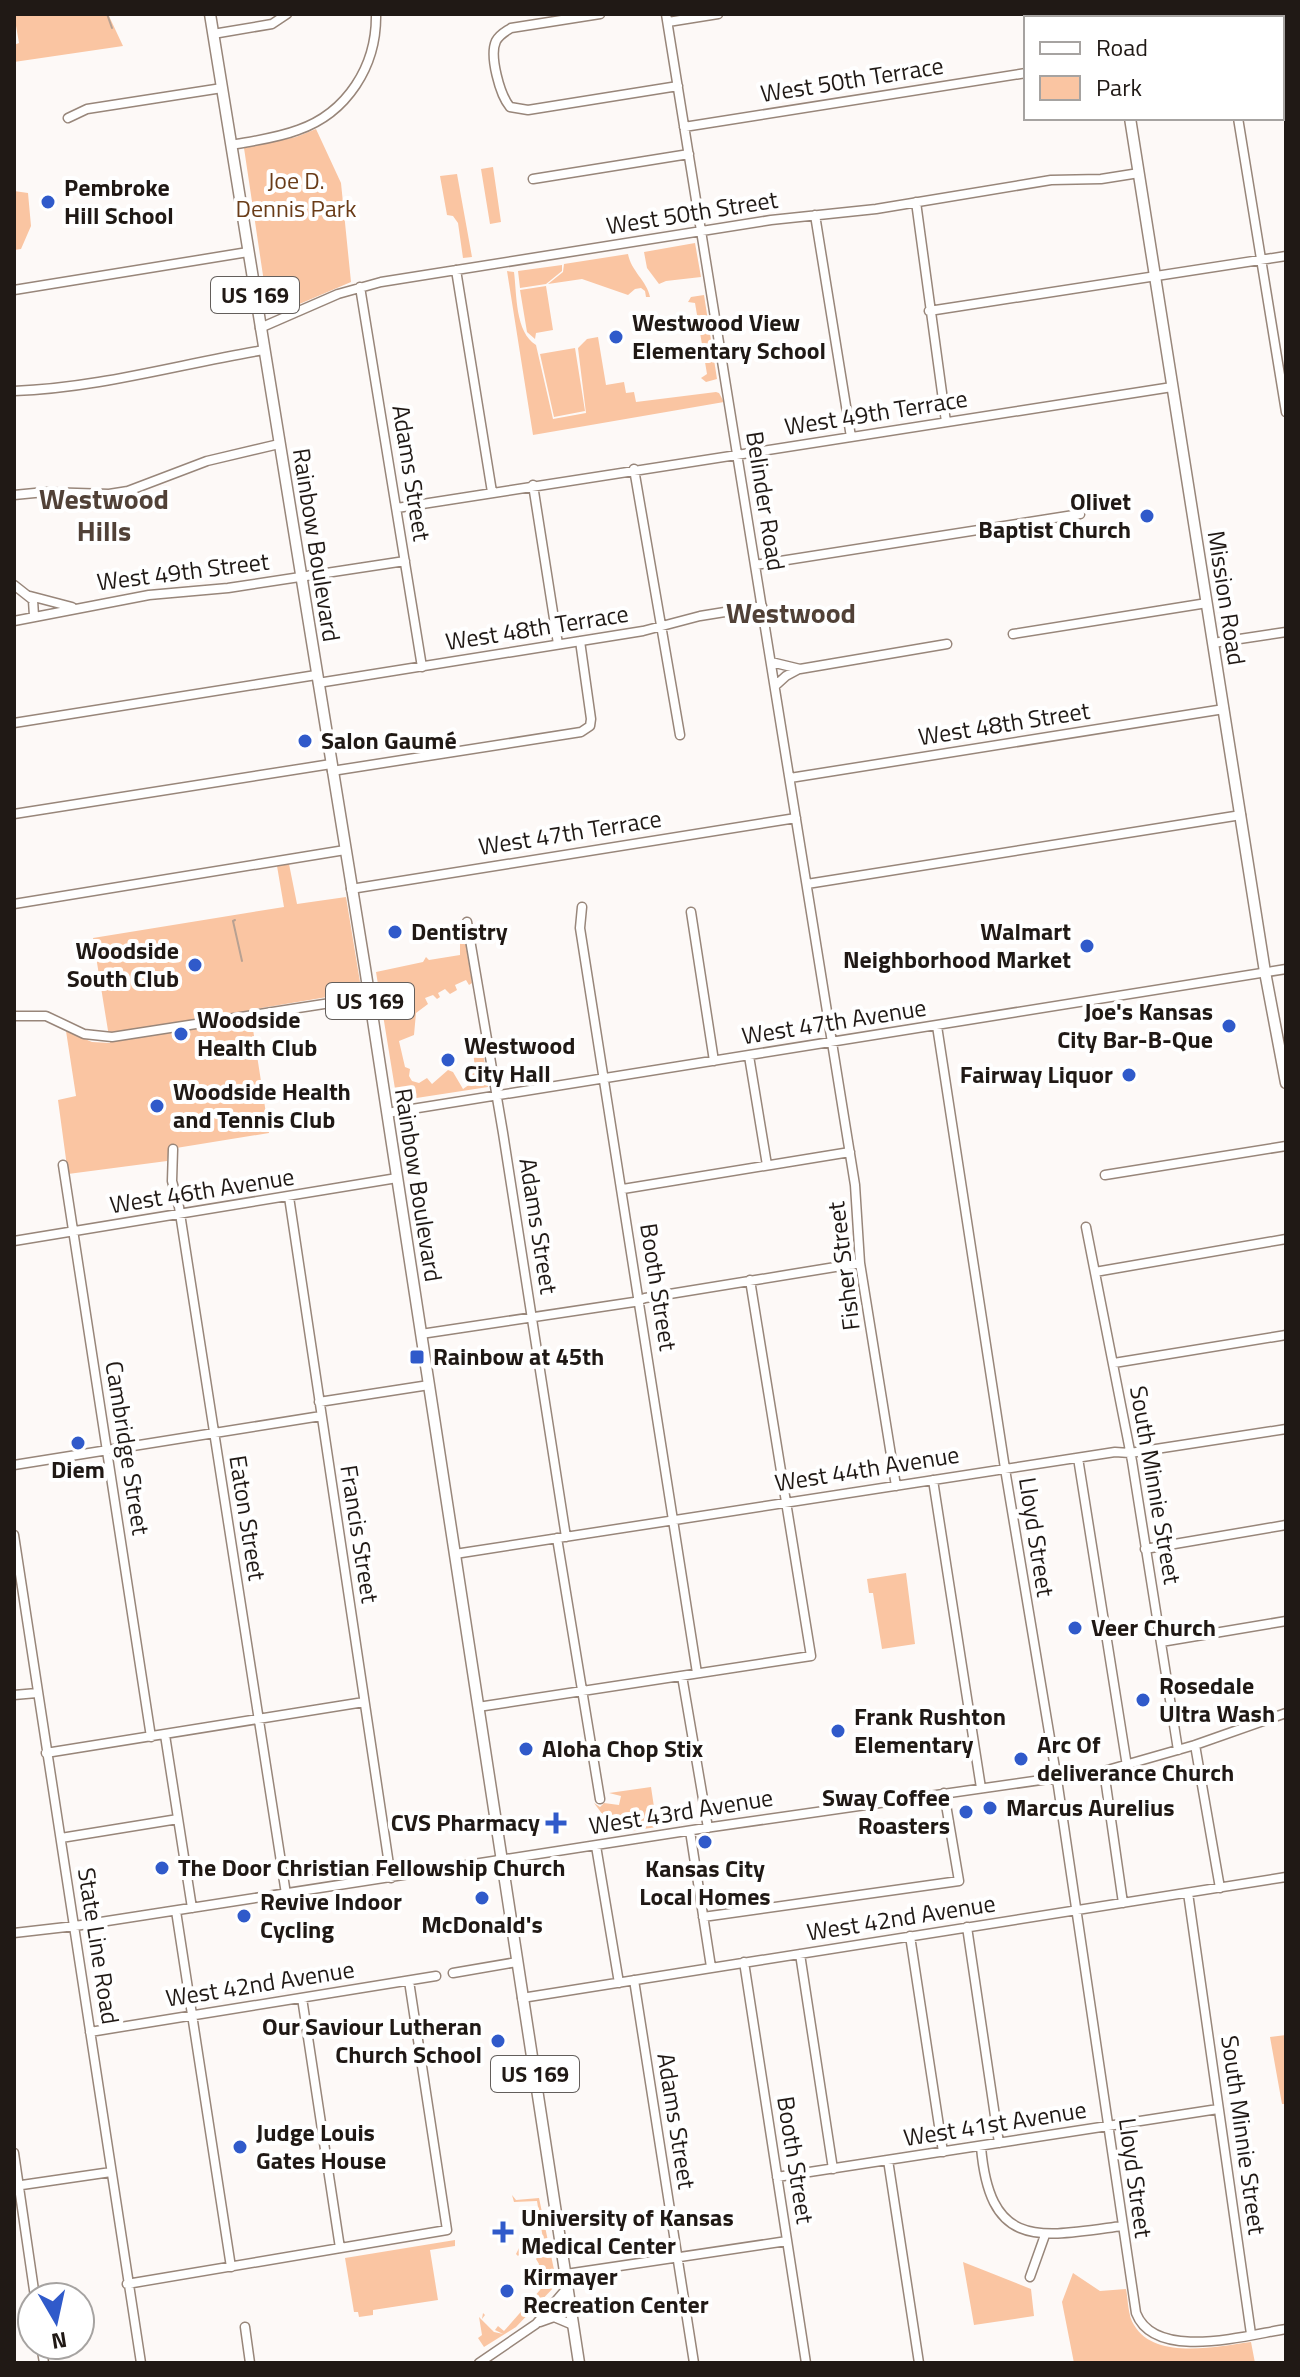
<svg xmlns="http://www.w3.org/2000/svg" width="1300" height="2377" font-family="'Titillium Web',sans-serif">
<style>
.green{fill:#fac5a2}
.lines{fill:none;stroke-linecap:round;stroke-linejoin:round}
.stream{stroke:#b8a192;stroke-width:2}
.minor-casing{stroke:#98867a;stroke-width:11}
.major-casing{stroke:#98867a;stroke-width:13}
.minor{stroke:#fff;stroke-width:8}
.major{stroke:#fff;stroke-width:10}
.poi-dot{fill:#305aca;stroke:#fff;stroke-width:3}
.labels{text-anchor:middle;stroke-width:8;stroke-linejoin:round;paint-order:stroke}
.shield{fill:#fff;stroke:#635e5b;stroke-width:2}
.shield-label{font-size:22px;font-weight:bold;fill:#201915}
.street-label{font-size:24px;fill:#201915;stroke:#fff}
.park-label{font-size:24px;fill:#6a3c18;stroke:#fff}
.poi-label{font-size:24px;font-weight:bold;fill:#201915;stroke:#fff;text-anchor:start}
.quarter-label{font-size:28px;font-weight:bold;fill:#514137;stroke:#fff}
</style>
<rect width="100%" height="100%" fill="#fdf9f7"/>
<!-- green -->
<path class="green" d="M14,14H108L123,46L14,62V45L19,43Z
M316,129L341,183L351,282L276,314L268,309L244,148L296,137Z
M493,167L501,222L490,224L481,169Z
M457,174L472,257L463,258L458,223L453,216L447,215L440,176Z
M14,191L28,193L31,226L21,249L14,250Z
M695,243L701,277L666,281L659,284L647,268L644,252Z
M628,254C631,271 647,281 650,297H646L645,291L641,288L635,289L628,295L582,279L548,284L563,272L564,264Z
M562,265V271L546,284L520,288L518,271Z
M507,271L514,272C517,295 515,332 536,345L553,419L586,413L578,348L587,339L598,337L606,385L624,382L626,393L634,392L636,402L716,392L719,393L724,402L533,435Z
M546,286L553,330L536,333L535,339L527,332L520,290Z
M704,295L717,379L706,382L701,378L707,374L695,303L688,302L691,297Z
M575,348L585,411L554,417L540,354Z
M289,864L297,904L346,897L360,982L358,989L351,993L250,1010L269,1133L170,1149L167,1161L68,1174L58,1100L76,1096L66,1031L92,1042L110,1043L93,938L284,907L277,866Z
M460,941L466,945L472,983L469,985L466,980L455,985L457,990L450,994L445,989L438,993L440,997L437,999L433,995L425,998L428,1004L416,1013L414,1035L399,1041L405,1067L410,1069L409,1076L412,1081L419,1083L427,1078L432,1084L448,1070L453,1072L463,1089L473,1082L470,1078L475,1069L473,1050L480,1047L483,1050L488,1087L397,1101L376,972L423,962L426,957L429,960L460,955Z
M906,1573L915,1644L882,1649L873,1593H869L867,1579Z
M651,1787L657,1827L616,1833L612,1831L609,1823L594,1803L600,1807L604,1803L619,1805L621,1796L609,1793Z
M1286,2035V2104H1282L1270,2037Z
M512,2195L516,2200L539,2198L557,2284L516,2327L484,2347L478,2338L482,2335L479,2317L494,2332L503,2334L495,2330L482,2319L483,2313L485,2315L482,2319L495,2330L498,2326L504,2331L547,2282L537,2271L539,2264L536,2259L540,2253L533,2247L532,2241L525,2242L524,2248L518,2256L516,2254L523,2240L543,2239L537,2201L514,2202Z
M455,2240V2246L430,2250L438,2300L373,2310V2315L359,2317L358,2312H354L345,2258Z
M963,2262L1031,2289L1034,2316L974,2325Z
M1073,2273L1100,2291L1126,2289C1128,2299 1128,2317 1134,2325C1155,2361 1219,2346 1251,2342L1255,2363H1074L1062,2302Z"/>
<g class="lines">
<!-- stream -->
<path class="stream" d="M107,14L112,28
M235,920L233,921L242,961"/>
<!-- minor casing -->
<g class="minor-casing">
<path id="minor" d="M600,14L511,28C505,32 500,34 496,41C489,56 500,95 510,107L528,110L678,86
M666,14L855,1185L860,1263L896,1486
M1221,14L1222,18
M668,22L718,14
M213,34L272,24L287,14
M68,118L87,109L222,88
M1238,118L1286,412
M684,127L1026,73
M231,145C253,141 277,138 298,130C347,113 377,66 376,14
M533,179L689,154
M916,202L946,422
M815,215L851,437
M456,270L492,492
M360,287L422,667
M14,290L248,252
M929,311L1286,256
M260,328L338,294L381,282L771,220L876,209L1051,180L1101,179L1139,173
M14,391C99,388 180,364 264,350
M634,469L680,735
M533,485L558,644
M14,495L45,492L109,494L128,491L207,461L279,444
M397,508L1172,387
M755,565L1080,514
M14,585L33,600L34,616
M30,596L72,607
M14,621L149,595L228,588L405,561
M1013,634L1207,603
M1213,643L1286,632
M771,662L800,669L947,644
M318,683L643,631L700,616L762,606
M775,686L786,676L799,669
M14,723L316,675
M332,771L581,732L590,726L591,719L580,641
M790,778L1224,709
M14,814L331,764
M807,884L1241,815
M351,889L796,818
M14,904L345,850
M582,907L580,928L697,1673
M691,912L714,1061
M467,922L503,1133L566,1537
M14,1016H46L84,1034L112,1037L369,997
M937,1026L1006,1475L1058,1786L1136,2313C1155,2362 1247,2335 1286,2329
M749,1056L767,1165
M387,1113L1286,969
M173,1149L172,1181L179,1207L286,1894
M63,1165L151,1737
M1105,1175L1286,1146
M623,1189L850,1152
M289,1197L391,1878
M1086,1227L1132,1461L1178,1750
M14,1241L397,1178
M1095,1272L1286,1239
M421,1334L634,1302L645,1298L860,1263
M1114,1363L1286,1335
M319,1402L429,1385
M1078,1458L1127,1766
M14,1465L321,1416
M933,1480L981,1788
M14,1535L141,2363
M557,1538L600,1799
M1145,1549L1286,1525
M455,1554L1115,1452L1130,1453L1286,1429
M1161,1642L1286,1621
M682,1676L708,1828
M14,1695L37,1693
M478,1707L811,1656L750,1280
M165,1735L192,1908
M1195,1745L1220,1888
M46,1753L364,1702
M1104,1771L1123,1903
M690,1831L711,1967
M61,1838L178,1819
M596,1846L619,1983
M1188,1893L1251,2334
M176,1911L231,2267
M703,1917L959,1881L944,1793
M967,1927L999,2143
M14,1933L75,1926L712,1827L1104,1771L1195,1745L1286,1713
M910,1936L943,2152
M800,1954L833,2169
M744,1962L806,2363
M453,1973L517,1962
M634,1980L694,2363
M302,1998L340,2248
M522,1998L1286,1877
M90,2032L436,1976
M981,2147C990,2251 1040,2237 1122,2226
M14,2153L35,2297
M888,2160L919,2363
M777,2177L1218,2109
M15,2186L111,2172
M566,2274L787,2241
M1030,2277L1045,2235
M127,2284L447,2230L409,1981
M540,2322L554,2317L573,2325
M245,2327L250,2363
M41,2345L44,2363
M479,2363L536,2324L568,2287"/>
</g>
<!-- major casing -->
<g class="major-casing">
<path id="major" d="M210,14L365,968L579,2363
M1113,14L1114,18
M1130,118L1265,972L1286,1083"/>
</g>
<!-- minor -->
<use href="#minor" class="minor"/>
<!-- major -->
<use href="#major" class="major"/>
</g>
<!-- markers -->
<g class="poi-dot">
<circle cx="48" cy="202" r="8"/>
<circle cx="616" cy="337" r="8"/>
<circle cx="1147" cy="516" r="8"/>
<circle cx="305" cy="741" r="8"/>
<circle cx="395" cy="932" r="8"/>
<circle cx="1087" cy="946" r="8"/>
<circle cx="195" cy="965" r="8"/>
<circle cx="1229" cy="1026" r="8"/>
<circle cx="181" cy="1034" r="8"/>
<circle cx="448" cy="1060" r="8"/>
<circle cx="1129" cy="1075" r="8"/>
<circle cx="157" cy="1106" r="8"/>
<rect x="409" y="1349" width="16" height="16" rx="4"/>
<circle cx="78" cy="1443" r="8"/>
<circle cx="1075" cy="1628" r="8"/>
<circle cx="1143" cy="1700" r="8"/>
<circle cx="838" cy="1731" r="8"/>
<circle cx="526" cy="1749" r="8"/>
<circle cx="1021" cy="1759" r="8"/>
<circle cx="990" cy="1808" r="8"/>
<circle cx="966" cy="1812" r="8"/>
<path d="M552 1811h8v8h8v8h-8v8h-8v-8h-8v-8h8z"/>
<circle cx="705" cy="1842" r="8"/>
<circle cx="162" cy="1868" r="8"/>
<circle cx="482" cy="1898" r="8"/>
<circle cx="244" cy="1916" r="8"/>
<circle cx="498" cy="2041" r="8"/>
<circle cx="240" cy="2147" r="8"/>
<path d="M499 2220h8v8h8v8h-8v8h-8v-8h-8v-8h8z"/>
<circle cx="507" cy="2291" r="8"/>
</g>
<g class="labels">
<!-- shield labels -->
<g class="shield">
<rect x="211" y="277" width="88" height="36" rx="6"/>
<rect x="326" y="983" width="88" height="36" rx="6"/>
<rect x="491" y="2056" width="88" height="36" rx="6"/>
</g>
<g class="shield-label">
<text x="255" y="303">US 169</text>
<text x="370" y="1009">US 169</text>
<text x="535" y="2082">US 169</text>
</g>
<!-- street labels -->
<g class="street-label">
<text transform="translate(852 80) rotate(-9)" y="8">West 50th Terrace</text>
<text transform="translate(692 213) rotate(-9)" y="8">West 50th Street</text>
<text transform="translate(876 413) rotate(-9)" y="8">West 49th Terrace</text>
<text transform="translate(411 473) rotate(81)" y="8">Adams Street</text>
<text transform="translate(765 501) rotate(81)" y="8">Belinder Road</text>
<text transform="translate(316 545) rotate(81)" y="8">Rainbow Boulevard</text>
<text transform="translate(183 572) rotate(-7)" y="8">West 49th Street</text>
<text transform="translate(1226 598) rotate(81)" y="8">Mission Road</text>
<text transform="translate(537 628) rotate(-9)" y="8">West 48th Terrace</text>
<text transform="translate(1004 724) rotate(-9)" y="8">West 48th Street</text>
<text transform="translate(570 833) rotate(-9)" y="8">West 47th Terrace</text>
<text transform="translate(834 1022) rotate(-9)" y="8">West 47th Avenue</text>
<text transform="translate(418 1185) rotate(81)" y="8">Rainbow Boulevard</text>
<text transform="translate(202 1191) rotate(-9)" y="8">West 46th Avenue</text>
<text transform="translate(538 1226) rotate(81)" y="8">Adams Street</text>
<text transform="translate(844 1266) rotate(-97)" y="8">Fisher Street</text>
<text transform="translate(658 1287) rotate(81)" y="8">Booth Street</text>
<text transform="translate(127 1448) rotate(81)" y="8">Cambridge Street</text>
<text transform="translate(867 1469) rotate(-9)" y="8">West 44th Avenue</text>
<text transform="translate(1155 1485) rotate(80)" y="8">South Minnie Street</text>
<text transform="translate(247 1518) rotate(81)" y="8">Eaton Street</text>
<text transform="translate(359 1534) rotate(81)" y="8">Francis Street</text>
<text transform="translate(1036 1537) rotate(81)" y="8">Lloyd Street</text>
<text transform="translate(681 1812) rotate(-9)" y="8">West 43rd Avenue</text>
<text transform="translate(901 1918) rotate(-9)" y="8">West 42nd Avenue</text>
<text transform="translate(98 1946) rotate(81)" y="8">State Line Road</text>
<text transform="translate(260 1984) rotate(-9)" y="8">West 42nd Avenue</text>
<text transform="translate(676 2121) rotate(81)" y="8">Adams Street</text>
<text transform="translate(995 2124) rotate(-9)" y="8">West 41st Avenue</text>
<text transform="translate(1243 2135) rotate(82)" y="8">South Minnie Street</text>
<text transform="translate(795 2160) rotate(81)" y="8">Booth Street</text>
<text transform="translate(1135 2178) rotate(82)" y="8">Lloyd Street</text>
</g>
<!-- park labels -->
<g class="park-label">
<text x="296" y="189">Joe D.<tspan x="296" dy="28">Dennis Park</tspan></text>
</g>
<!-- poi labels -->
<g class="poi-label">
<text x="64" y="196">Pembroke<tspan x="64" dy="28">Hill School</tspan></text>
<text x="632" y="331">Westwood View<tspan x="632" dy="28">Elementary School</tspan></text>
<text x="1131" y="510" text-anchor="end">Olivet<tspan x="1131" dy="28">Baptist Church</tspan></text>
<text x="321" y="749">Salon Gaumé</text>
<text x="411" y="940">Dentistry</text>
<text x="1071" y="940" text-anchor="end">Walmart<tspan x="1071" dy="28">Neighborhood Market</tspan></text>
<text x="179" y="959" text-anchor="end">Woodside<tspan x="179" dy="28">South Club</tspan></text>
<text x="1213" y="1020" text-anchor="end">Joe's Kansas<tspan x="1213" dy="28">City Bar-B-Que</tspan></text>
<text x="197" y="1028">Woodside<tspan x="197" dy="28">Health Club</tspan></text>
<text x="464" y="1054">Westwood<tspan x="464" dy="28">City Hall</tspan></text>
<text x="1113" y="1083" text-anchor="end">Fairway Liquor</text>
<text x="173" y="1100">Woodside Health<tspan x="173" dy="28">and Tennis Club</tspan></text>
<text x="433" y="1365">Rainbow at 45th</text>
<text x="78" y="1478" text-anchor="middle">Diem</text>
<text x="1091" y="1636">Veer Church</text>
<text x="1159" y="1694">Rosedale<tspan x="1159" dy="28">Ultra Wash</tspan></text>
<text x="854" y="1725">Frank Rushton<tspan x="854" dy="28">Elementary</tspan></text>
<text x="1037" y="1753">Arc Of<tspan x="1037" dy="28">deliverance Church</tspan></text>
<text x="542" y="1757">Aloha Chop Stix</text>
<text x="950" y="1806" text-anchor="end">Sway Coffee<tspan x="950" dy="28">Roasters</tspan></text>
<text x="1006" y="1816">Marcus Aurelius</text>
<text x="540" y="1831" text-anchor="end">CVS Pharmacy</text>
<text x="178" y="1876">The Door Christian Fellowship Church</text>
<text x="705" y="1877" text-anchor="middle">Kansas City<tspan x="705" dy="28">Local Homes</tspan></text>
<text x="260" y="1910">Revive Indoor<tspan x="260" dy="28">Cycling</tspan></text>
<text x="482" y="1933" text-anchor="middle">McDonald's</text>
<text x="482" y="2035" text-anchor="end">Our Saviour Lutheran<tspan x="482" dy="28">Church School</tspan></text>
<text x="256" y="2141">Judge Louis<tspan x="256" dy="28">Gates House</tspan></text>
<text x="521" y="2226">University of Kansas<tspan x="521" dy="28">Medical Center</tspan></text>
<text x="523" y="2285">Kirmayer<tspan x="523" dy="28">Recreation Center</tspan></text>
</g>
<!-- quarter labels -->
<g class="quarter-label">
<text x="104" y="509">Westwood<tspan x="104" dy="32">Hills</tspan></text>
<text x="791" y="623">Westwood</text>
</g>
</g>
<!-- border -->
<rect width="1300" height="2377" fill="none" stroke="#201915" stroke-width="32"/>
<!-- legend -->
<rect x="1024" y="16" width="260" height="104" fill="#ffffff" stroke="#a6a3a1" stroke-width="2"/>
<rect x="1040" y="42" width="40" height="12" fill="#ffffff" stroke="#a6a3a1" stroke-width="2"/>
<text x="1096" y="56" font-size="24" fill="#201915">Road</text>
<rect x="1040" y="76" width="40" height="24" fill="#fac5a2" stroke="#a6a3a1" stroke-width="2"/>
<text x="1096" y="96" font-size="24" fill="#201915">Park</text>
<!-- north arrow -->
<g transform="translate(56 2321) rotate(171)"><circle r="38" fill="#ffffff" stroke="#a6a3a1" stroke-width="2"/>
<path d="M0-6L14 30L0 20L-14 30Z" fill="#305aca"/>
<text y="-12" font-size="22" font-weight="bold" text-anchor="middle" fill="#201915">N</text>
</g>
</svg>
